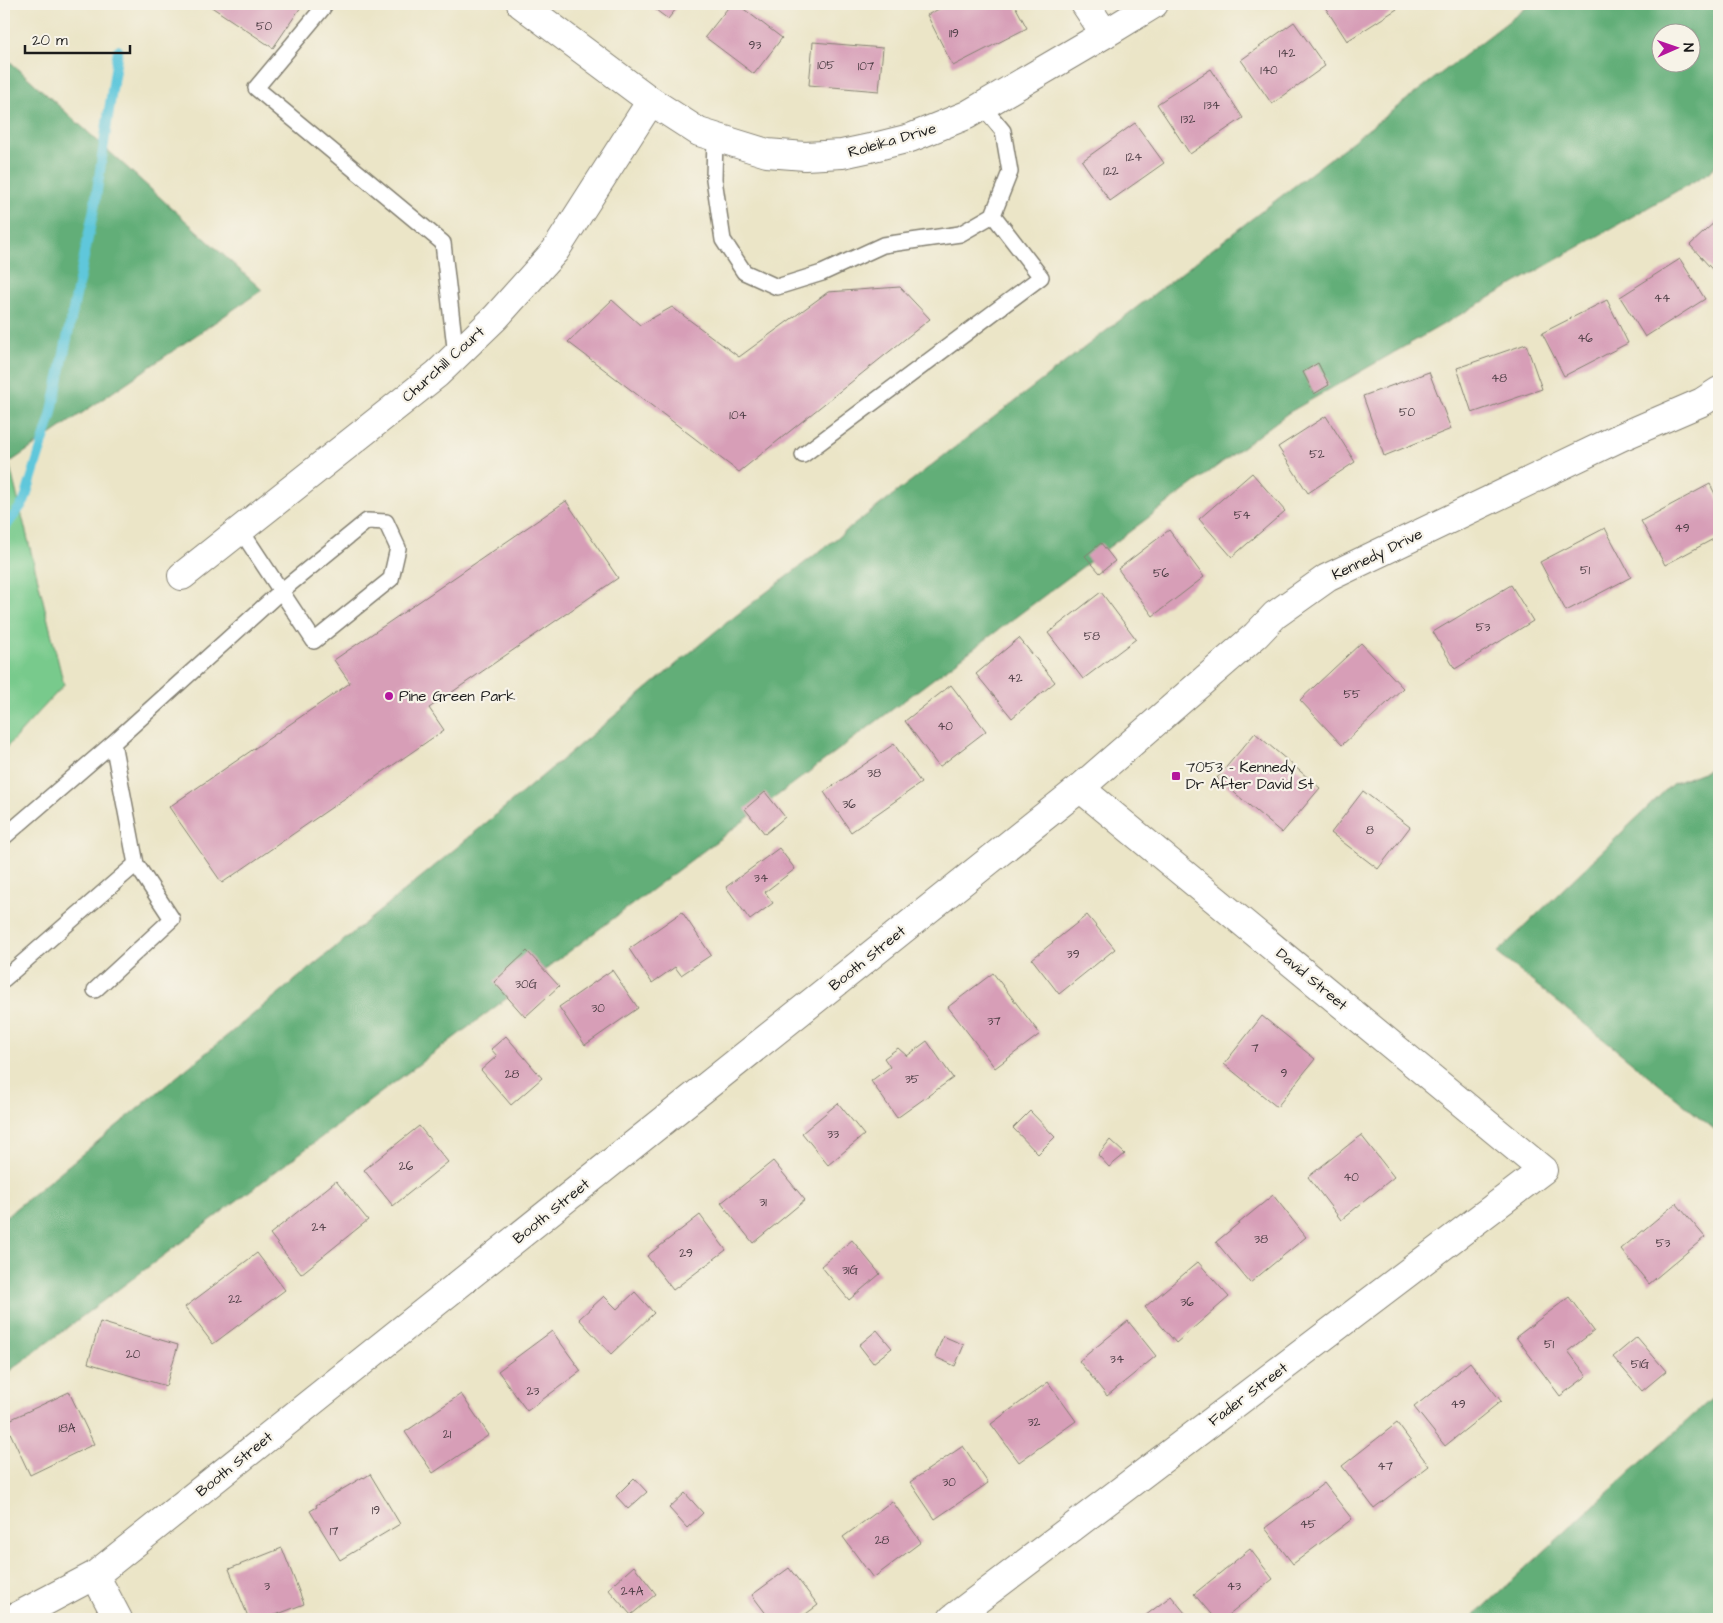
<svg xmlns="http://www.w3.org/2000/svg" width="1723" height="1623" font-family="'Architects Daughter',sans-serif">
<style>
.green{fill:#78ca8c;stroke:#4a7354}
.forest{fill:#62ae78;stroke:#3f654a;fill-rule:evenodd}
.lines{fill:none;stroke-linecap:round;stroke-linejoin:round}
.stream{stroke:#5ec7db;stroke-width:10}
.building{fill:#d79eb7}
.service-casing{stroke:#848072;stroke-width:18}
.minor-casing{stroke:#848072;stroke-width:30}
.service{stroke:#fff;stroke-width:15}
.minor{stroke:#fff;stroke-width:28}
.poi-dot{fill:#b5179e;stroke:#f7f3e8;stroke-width:2}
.labels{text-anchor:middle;stroke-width:4.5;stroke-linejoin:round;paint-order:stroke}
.number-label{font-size:12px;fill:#4b3c43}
.street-label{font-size:15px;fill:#1c1c1c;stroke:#f7f3e8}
.poi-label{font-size:15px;fill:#1c1c1c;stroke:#f7f3e8;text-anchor:start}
</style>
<rect width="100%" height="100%" fill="#f7f3e8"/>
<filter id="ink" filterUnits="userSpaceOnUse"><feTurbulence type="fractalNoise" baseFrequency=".02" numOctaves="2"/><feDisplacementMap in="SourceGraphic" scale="10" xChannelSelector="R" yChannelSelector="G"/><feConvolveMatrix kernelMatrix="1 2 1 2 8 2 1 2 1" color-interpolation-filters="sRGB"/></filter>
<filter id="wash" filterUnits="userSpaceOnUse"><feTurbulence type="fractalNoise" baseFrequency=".0096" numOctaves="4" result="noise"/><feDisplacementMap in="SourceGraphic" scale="20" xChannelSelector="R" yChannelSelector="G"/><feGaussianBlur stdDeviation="1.12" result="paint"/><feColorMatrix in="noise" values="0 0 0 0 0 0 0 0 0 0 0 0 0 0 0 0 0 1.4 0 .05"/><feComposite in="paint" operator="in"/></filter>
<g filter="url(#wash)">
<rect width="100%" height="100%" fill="#ebe5c7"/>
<!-- green -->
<path class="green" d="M4,454L9,463L64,685L4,750Z"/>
<!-- forest -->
<path class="forest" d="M1531,4H1719V161L1710,172L1288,413L4,1375V1218L431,869L716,631ZM1660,32H1690V62H1660Z
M4,56L262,290L9,463L4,454Z
M1719,766V1133L1497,953L1672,784Z
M1719,1392V1619H1471L1604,1496Z"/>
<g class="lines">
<!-- stream -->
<path class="stream" d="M4,529L24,502L51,416L95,204L118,50"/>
</g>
<g id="blocks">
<!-- building -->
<path class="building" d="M207,4H303L273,48Z
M648,4H680L668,19Z
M731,4H737L782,38L754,74L705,37Z
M949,4H1014L1027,28L953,66L927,15Z
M1323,4H1394L1397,9L1347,41Z
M1294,22L1325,66L1272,104L1241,60Z
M813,42L883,48L879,91L809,85Z
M1211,69L1243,118L1190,154L1157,104Z
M1135,123L1164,163L1110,201L1082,161Z
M1719,218V277L1690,245Z
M1680,259L1705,299L1645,337L1620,297Z
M900,287L930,319L739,472L568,342L612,300L640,325L672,307L739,357L828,292Z
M1607,300L1628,343L1564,376L1542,333Z
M1526,344L1542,389L1472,413L1457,368Z
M1318,363L1329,385L1314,394L1303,372Z
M1429,372L1451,429L1384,456L1363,396Z
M1326,416L1355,462L1308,493L1278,447Z
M1252,473L1285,511L1232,557L1199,519Z
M1710,484L1719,502V536L1665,565L1641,521Z
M566,501L618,578L429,708L444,730L222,883L169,807L350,683L334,660Z
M1605,528L1631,577L1566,611L1540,562Z
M1169,530L1204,577L1153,616L1118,569Z
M1101,543L1115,561L1100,573L1085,556Z
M1511,585L1533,621L1455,669L1433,632Z
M1101,592L1136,639L1083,679L1048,633Z
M1019,638L1055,682L1012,718L976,674Z
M1361,643L1403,688L1342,745L1300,700Z
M951,685L986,731L939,767L905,721Z
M1255,733L1320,788L1282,833L1217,778Z
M894,744L921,783L851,832L824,792Z
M1363,791L1410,827L1378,869L1331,833Z
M765,792L785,817L765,834L745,809Z
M779,848L795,869L765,892L773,903L750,920L726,887Z
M682,912L711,955L681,975L675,967L652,983L629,949Z
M1087,915L1115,949L1059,994L1032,959Z
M527,951L559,986L525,1017L494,982Z
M612,970L638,1008L585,1045L559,1007Z
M993,973L1040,1034L995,1068L948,1007Z
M1262,1016L1315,1059L1277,1107L1224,1064Z
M506,1036L542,1078L511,1105L481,1070L497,1056L491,1049Z
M927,1041L953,1078L897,1118L871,1081L890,1067L884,1058L898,1048L907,1056Z
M838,1103L864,1135L828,1165L802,1133Z
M1030,1111L1055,1137L1038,1154L1013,1128Z
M419,1126L448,1162L393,1206L364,1170Z
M1361,1135L1394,1177L1341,1220L1308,1177Z
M1110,1140L1125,1154L1109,1167L1098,1155Z
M773,1161L805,1200L753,1243L721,1203Z
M336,1181L368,1220L301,1274L270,1234Z
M1273,1195L1306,1237L1250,1283L1216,1242Z
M1676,1203L1705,1237L1649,1284L1621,1249Z
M700,1215L726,1250L673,1290L647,1256Z
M852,1240L880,1274L849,1300L821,1266Z
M257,1253L285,1290L213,1344L185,1307Z
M1198,1262L1229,1297L1176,1343L1145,1307Z
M635,1292L654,1313L611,1354L579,1319L604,1296L617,1309Z
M1569,1297L1594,1331L1568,1351L1587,1376L1560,1396L1516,1337Z
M1128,1321L1156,1356L1107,1396L1079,1361Z
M100,1322L178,1345L166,1386L88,1363Z
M877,1330L892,1348L873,1363L859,1345Z
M552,1331L581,1371L527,1411L498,1371Z
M943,1336L964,1345L955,1366L935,1357Z
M1637,1337L1666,1371L1642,1391L1613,1357Z
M1470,1362L1501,1401L1445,1446L1414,1407Z
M1048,1382L1076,1421L1019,1462L991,1424Z
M69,1392L94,1444L30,1475L5,1422Z
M461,1394L489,1435L433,1473L405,1432Z
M1397,1423L1429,1466L1374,1508L1342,1466Z
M963,1446L988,1483L935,1519L910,1482Z
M370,1474L400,1524L340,1560L310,1511L317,1507L316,1505L363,1477L364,1478Z
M634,1478L647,1492L628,1509L616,1496Z
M1324,1483L1352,1519L1293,1564L1265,1528Z
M685,1493L703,1513L687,1528L669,1508Z
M892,1501L921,1542L873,1578L843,1537Z
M282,1548L304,1604L265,1619H249L229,1569Z
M1250,1549L1273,1579L1223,1619H1215L1194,1594Z
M634,1566L656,1594L631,1615L608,1589Z
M789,1568L818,1605L799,1619H770L752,1595Z
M1171,1596L1190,1619H1141Z"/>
</g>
</g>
<g filter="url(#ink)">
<use href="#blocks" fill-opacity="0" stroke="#848072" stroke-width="1"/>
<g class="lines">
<!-- service casing -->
<g class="service-casing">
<path id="service" d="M325,4L322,9L256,88L443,243L456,356
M715,137L714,179L723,240L744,272L777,287L822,273L883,245L960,234L993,215L1010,172L1003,131L983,107
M803,455L1041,277L993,215
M4,837L113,743L280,592L367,521L386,522L398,548L391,579L314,641L240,529
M4,979L136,864L113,743
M95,990L172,919L136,864"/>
</g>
<!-- minor casing -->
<g class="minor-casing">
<path id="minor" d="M521,4L651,101L699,132L767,153L805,156L842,154L870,148L910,138L967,115L1105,34L1154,4
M1085,4L1105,34
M182,576L437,374L496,317L555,251L651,101
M95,1575L118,1619
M12,1619L95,1575L1080,788L1256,635L1275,615L1327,578L1621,437L1702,402L1719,391
M952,1619L1543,1170L1080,788"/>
</g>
<!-- service -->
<use href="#service" class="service"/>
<!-- minor -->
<use href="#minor" class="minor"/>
</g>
</g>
<!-- markers -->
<g class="poi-dot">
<circle cx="389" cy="696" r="5"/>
<rect x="1171" y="771" width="10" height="10" rx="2.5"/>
</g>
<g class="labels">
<!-- number labels -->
<g class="number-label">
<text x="264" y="30">50</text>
<text x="954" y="37">119</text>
<text x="755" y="49">93</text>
<text x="1287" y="57">142</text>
<text x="826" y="69">105</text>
<text x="866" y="70">107</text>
<text x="1269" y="74">140</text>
<text x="1212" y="109">134</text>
<text x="1188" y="123">132</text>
<text x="1134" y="161">124</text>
<text x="1111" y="175">122</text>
<text x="1662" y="302">44</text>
<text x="1585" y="342">46</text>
<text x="1499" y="382">48</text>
<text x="1407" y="416">50</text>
<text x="738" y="419">104</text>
<text x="1317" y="458">52</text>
<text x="1242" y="519">54</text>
<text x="1682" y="532">49</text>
<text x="1585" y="574">51</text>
<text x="1161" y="577">56</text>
<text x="1483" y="631">53</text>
<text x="1092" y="640">58</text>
<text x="1015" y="682">42</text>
<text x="1352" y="698">55</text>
<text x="945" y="730">40</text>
<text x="874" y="777">38</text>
<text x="849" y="808">36</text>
<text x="1370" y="834">8</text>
<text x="761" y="882">34</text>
<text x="1073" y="958">39</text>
<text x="526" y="988">30G</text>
<text x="598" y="1012">30</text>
<text x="994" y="1025">37</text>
<text x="1255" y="1052">7</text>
<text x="1284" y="1077">9</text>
<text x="512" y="1078">28</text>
<text x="912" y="1083">35</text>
<text x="833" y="1138">33</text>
<text x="406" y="1170">26</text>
<text x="1351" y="1181">40</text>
<text x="763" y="1206">31</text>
<text x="319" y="1231">24</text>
<text x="1261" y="1243">38</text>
<text x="1663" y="1247">53</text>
<text x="686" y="1257">29</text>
<text x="850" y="1274">31G</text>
<text x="235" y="1303">22</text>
<text x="1187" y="1306">36</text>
<text x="1549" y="1348">51</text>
<text x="133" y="1358">20</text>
<text x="1117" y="1363">34</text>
<text x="1640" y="1368">51G</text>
<text x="533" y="1395">23</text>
<text x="1458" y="1408">49</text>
<text x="1034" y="1426">32</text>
<text x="67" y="1432">18A</text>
<text x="447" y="1438">21</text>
<text x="1385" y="1470">47</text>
<text x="949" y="1486">30</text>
<text x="376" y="1514">19</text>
<text x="1308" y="1528">45</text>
<text x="334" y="1535">17</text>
<text x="882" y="1544">28</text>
<text x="267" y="1590">3</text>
<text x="1234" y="1590">43</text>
<text x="632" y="1595">24A</text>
</g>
<!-- street labels -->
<g class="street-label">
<text transform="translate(892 140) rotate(-16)" y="5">Roleika Drive</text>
<text transform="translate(443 364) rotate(-42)" y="5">Churchill Court</text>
<text transform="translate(1377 554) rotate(-26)" y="5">Kennedy Drive</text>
<text transform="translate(867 958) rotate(-39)" y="5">Booth Street</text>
<text transform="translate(1312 979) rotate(40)" y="5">David Street</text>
<text transform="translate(551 1211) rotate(-39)" y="5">Booth Street</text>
<text transform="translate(1248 1394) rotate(-37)" y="5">Fader Street</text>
<text transform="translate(234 1464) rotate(-39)" y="5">Booth Street</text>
</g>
<!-- poi labels -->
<g class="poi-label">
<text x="399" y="701">Pine Green Park</text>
<text x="1186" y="772">7053 - Kennedy<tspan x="1186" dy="17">Dr After David St</tspan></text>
</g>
</g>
<!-- margin -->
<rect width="1723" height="1623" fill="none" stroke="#f7f3e8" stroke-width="20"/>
<!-- north arrow -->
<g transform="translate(1676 48) rotate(88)"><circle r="24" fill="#f7f3e8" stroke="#9f9d96"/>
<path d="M0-4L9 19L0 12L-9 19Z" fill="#b5179e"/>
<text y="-8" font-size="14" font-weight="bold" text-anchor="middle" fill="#1c1c1c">N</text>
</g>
<!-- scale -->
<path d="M25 45v8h105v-8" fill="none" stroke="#1c1c1c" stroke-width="2.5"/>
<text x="32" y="45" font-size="15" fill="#1c1c1c" stroke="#f7f3e8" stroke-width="4" paint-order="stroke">20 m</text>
</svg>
